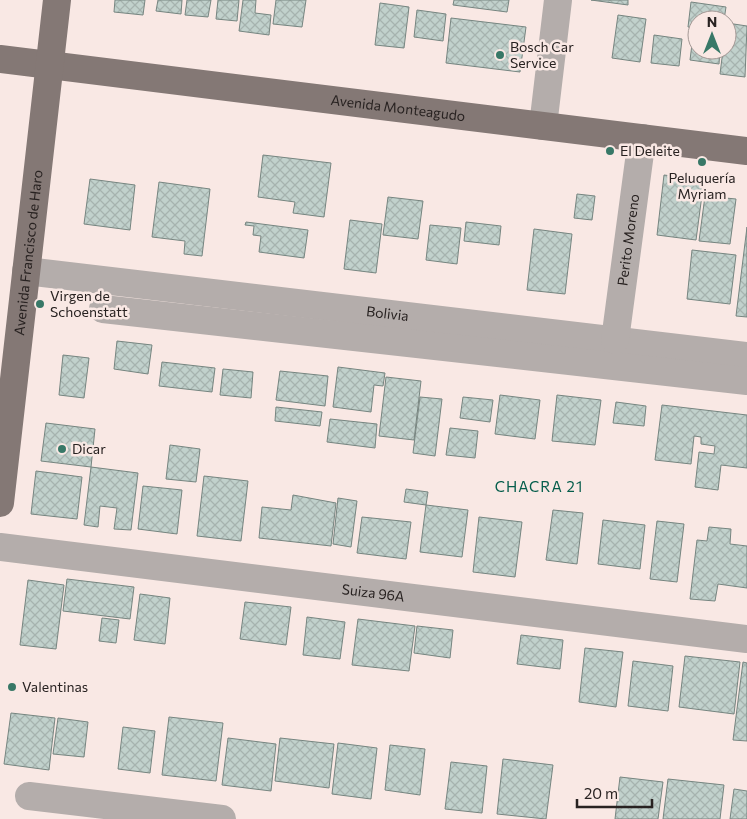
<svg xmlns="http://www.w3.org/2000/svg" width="747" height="819" font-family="Commissioner,sans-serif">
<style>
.building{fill:url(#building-cross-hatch);stroke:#768580}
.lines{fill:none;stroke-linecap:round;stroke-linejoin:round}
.minor{stroke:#b4adab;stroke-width:28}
.major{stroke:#847875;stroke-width:28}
.poi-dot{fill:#387867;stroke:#f9e8e4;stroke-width:2}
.labels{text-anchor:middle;stroke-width:5;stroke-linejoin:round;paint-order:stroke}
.poi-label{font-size:14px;fill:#282221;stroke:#f9e8e4;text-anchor:start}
.street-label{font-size:14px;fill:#282221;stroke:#f9e8e4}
.neighbourhood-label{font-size:15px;letter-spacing:1px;fill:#055d4b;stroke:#f9e8e4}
</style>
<defs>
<pattern id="building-cross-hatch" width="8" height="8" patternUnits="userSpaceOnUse" patternTransform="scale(1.25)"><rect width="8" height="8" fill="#c1d1cc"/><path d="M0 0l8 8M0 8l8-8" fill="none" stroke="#a6b3af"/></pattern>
</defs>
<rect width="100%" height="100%" fill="#f9e8e4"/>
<!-- building -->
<path class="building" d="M115,0H145L143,15L114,12Z
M158,0H182L181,14L156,11Z
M187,0H211L208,17L185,15Z
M218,0H239L237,21L216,19Z
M243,0H256L255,13L271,15L269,35L239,31Z
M276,0H306L302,27L273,24Z
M454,0H509L507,12L453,5Z
M591,0H628V5Z
M691,2L726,7L724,20H697V28L688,27Z
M380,3L409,7L404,48L375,45Z
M417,10L446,14L443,41L414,37Z
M618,15L646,19L640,62L612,58Z
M451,18L526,27L520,72L446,63Z
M727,23L747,26L745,77L720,74L723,50H727Z
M694,28L697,29V50H720L719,64L690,60Z
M654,35L682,39L679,66L651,63Z
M263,155L331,163L324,217L293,213L295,202L258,197Z
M664,175L704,180L696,240L657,235Z
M90,179L135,185L130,230L84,224Z
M159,182L210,189L202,256L184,254L185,241L152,237Z
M577,194L595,196L592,220L574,218Z
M705,196L736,199L730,244L699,241Z
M388,197L423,201L418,239L383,235Z
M350,220L382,224L376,273L344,269Z
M246,222L308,230L304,258L259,252L261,236L253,235L254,226L245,225Z
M466,222L501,226L499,245L464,241Z
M430,225L461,228L457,264L426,260Z
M747,227V317L736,316Z
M534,229L572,234L565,294L527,290Z
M692,250L736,255L730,304L687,299Z
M117,341L152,345L148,374L114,369Z
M63,355L89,358L84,398L59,395Z
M162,362L215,368L212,392L159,386Z
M338,367L385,373L383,386L374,385L371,412L333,407Z
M223,369L253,372L251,398L220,395Z
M280,371L328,376L325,406L276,400Z
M386,377L421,381L414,440L379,436Z
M500,395L540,400L535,439L495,434Z
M557,395L601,400L595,445L552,441Z
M420,397L442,399L435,456L413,453Z
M463,397L493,400L490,422L460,418Z
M616,402L646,406L644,426L613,423Z
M662,405L747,415V468L721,465L718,490L695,487L699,452L714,454L715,446L701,444V437L694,436L691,464L655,460Z
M276,407L322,412L320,426L275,421Z
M330,419L377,424L375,448L327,442Z
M46,423L95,429L91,467L41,461Z
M450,428L478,431L475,458L446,455Z
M170,445L200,449L196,482L166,479Z
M91,467L138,473L131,530L114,529L117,508L100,506L98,527L84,525Z
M36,471L82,477L77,519L31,514Z
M204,476L248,481L241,541L197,536Z
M143,486L182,490L177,534L138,529Z
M406,489L428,492L426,505L404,502Z
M293,495L336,503L331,546L259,538L262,507L291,510Z
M338,498L357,501L351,547L333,544Z
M426,505L468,510L462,557L420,552Z
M553,510L583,513L577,564L546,560Z
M362,517L411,522L406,559L357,553Z
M479,517L522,522L515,577L473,572Z
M603,520L645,525L640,569L598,564Z
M657,521L684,524L677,582L650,579Z
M709,527L731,529L730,544L747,546V588L718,584L715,601L690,599L697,540L707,541Z
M67,579L134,587L130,619L63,611Z
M28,580L64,585L56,649L20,645Z
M140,594L170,598L165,644L134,640Z
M245,602L291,607L286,645L240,639Z
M307,617L345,622L340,659L303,655Z
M102,618L119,620L116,643L99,641Z
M358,619L415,626L409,671L352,665Z
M417,626L453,630L450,658L414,653Z
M521,635L563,640L560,669L517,664Z
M585,648L623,652L616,707L579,702Z
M685,656L740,662L734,714L679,707Z
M633,661L673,666L668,711L628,706Z
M743,662L747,663V741L733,740Z
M11,713L55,718L49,770L4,764Z
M169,717L223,723L216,781L162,775Z
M58,718L88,722L84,757L53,754Z
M123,727L155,731L150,773L118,769Z
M228,738L276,744L271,791L222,785Z
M280,738L334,744L329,788L275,781Z
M338,743L377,748L371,799L332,794Z
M390,745L425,749L420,795L385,790Z
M503,759L553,765L546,819L497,814Z
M451,762L487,766L482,813L445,809Z
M620,777L663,782L658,819H615Z
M668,779L724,785L720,819H663Z
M734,789L747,791V819H730Z"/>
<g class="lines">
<!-- minor -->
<g class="minor">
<path d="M543,126L558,0"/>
<path id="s1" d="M26,271L747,356"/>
<path d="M103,309L747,381"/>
<path id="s2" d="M615,340L642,138"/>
<path id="s3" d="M0,547L747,639"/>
<path d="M29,796L222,819"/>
</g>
<!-- major -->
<g class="major">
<path id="s4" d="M0,59L747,151"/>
<path id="s5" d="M0,503L57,0"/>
</g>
</g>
<!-- markers -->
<g class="poi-dot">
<circle cx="500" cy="55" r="5"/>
<circle cx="610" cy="151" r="5"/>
<circle cx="702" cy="162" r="5"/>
<circle cx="40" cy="304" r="5"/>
<circle cx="62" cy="449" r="5"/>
<circle cx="12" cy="687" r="5"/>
</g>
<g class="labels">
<!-- poi labels -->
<g class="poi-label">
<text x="510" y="52">Bosch Car<tspan x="510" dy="16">Service</tspan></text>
<text x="620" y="156">El Deleite</text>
<text x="702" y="183" text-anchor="middle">Peluquería<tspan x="702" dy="16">Myriam</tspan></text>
<text x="50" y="301">Virgen de<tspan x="50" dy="16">Schoenstatt</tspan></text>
<text x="72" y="454">Dicar</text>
<text x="22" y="692">Valentinas</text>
</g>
<!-- street labels -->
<g class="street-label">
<text dy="5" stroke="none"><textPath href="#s4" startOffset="401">Avenida Monteagudo</textPath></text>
<text dy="5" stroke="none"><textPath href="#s2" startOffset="101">Perito Moreno</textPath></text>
<text dy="5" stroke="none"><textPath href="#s5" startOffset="252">Avenida Francisco de Haro</textPath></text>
<text dy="5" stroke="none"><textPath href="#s1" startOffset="364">Bolivia</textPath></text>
<text dy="5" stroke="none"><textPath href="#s3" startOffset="376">Suiza 96A</textPath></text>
</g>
<!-- neighbourhood labels -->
<g class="neighbourhood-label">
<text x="539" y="492">CHACRA 21</text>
</g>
</g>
<!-- north arrow -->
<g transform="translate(712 35)"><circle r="24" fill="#f9e8e4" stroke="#a59996"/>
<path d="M0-4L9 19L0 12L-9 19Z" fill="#387867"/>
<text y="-8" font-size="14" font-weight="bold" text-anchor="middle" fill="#282221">N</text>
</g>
<!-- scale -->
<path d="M577 799v8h75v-8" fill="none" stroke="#282221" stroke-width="2.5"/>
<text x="584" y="799" font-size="15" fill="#282221" stroke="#f9e8e4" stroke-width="4" paint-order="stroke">20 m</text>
</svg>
